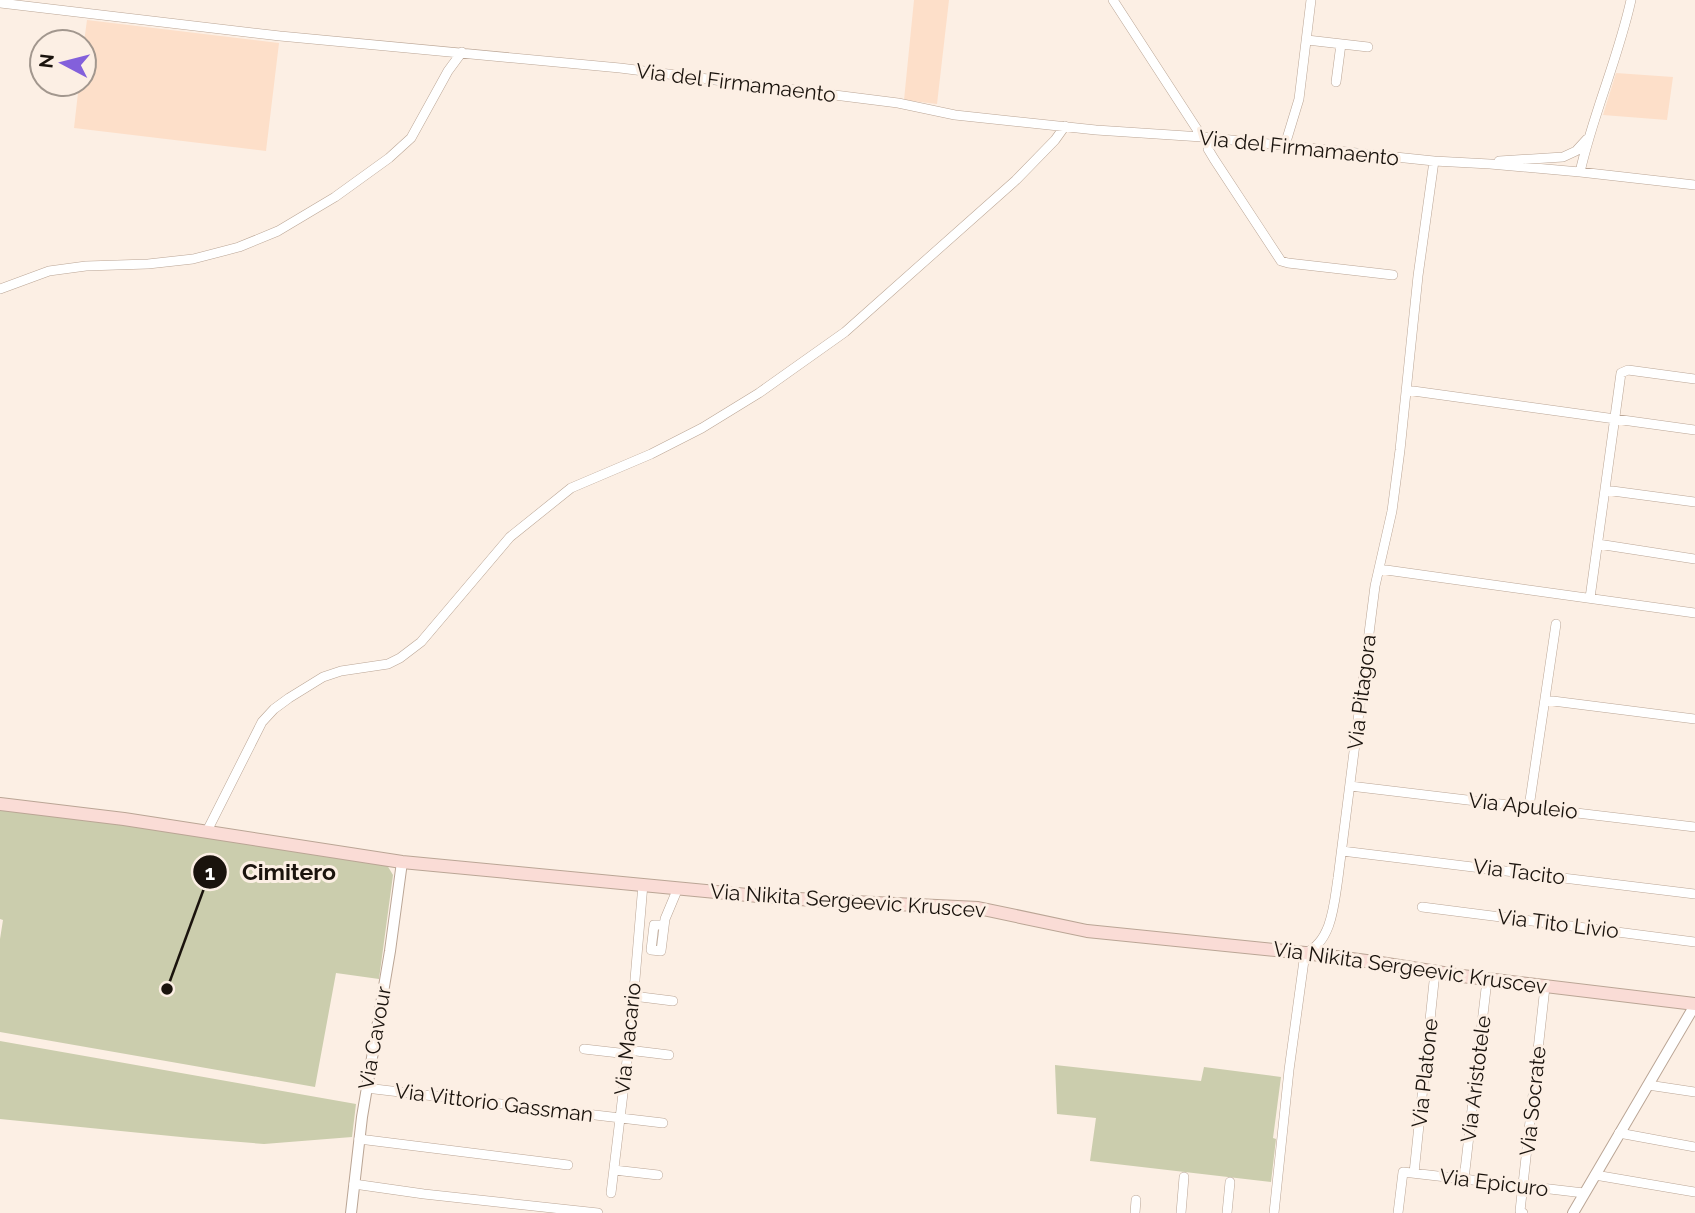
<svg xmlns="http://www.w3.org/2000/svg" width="1695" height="1213" font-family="Raleway,sans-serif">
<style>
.built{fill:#fddfc9}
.green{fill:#cbcdad}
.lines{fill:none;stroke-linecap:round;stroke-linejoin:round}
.minor-casing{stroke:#baa595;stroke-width:10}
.tertiary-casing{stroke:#baa595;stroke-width:12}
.secondary-casing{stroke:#baa595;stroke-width:14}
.minor{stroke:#fff;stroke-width:9}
.tertiary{stroke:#fff;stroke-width:10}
.secondary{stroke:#fadcd6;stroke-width:12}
.labels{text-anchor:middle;stroke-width:6;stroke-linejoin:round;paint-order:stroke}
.street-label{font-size:21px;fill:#1a130d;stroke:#fcefe4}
.leader{fill:none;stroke:#1a130d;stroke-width:2.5}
.callout-dot{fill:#1a130d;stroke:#fcefe4;stroke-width:2.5}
.mark-label{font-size:21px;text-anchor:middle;font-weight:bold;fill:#fff}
.callout-label{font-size:23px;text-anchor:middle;font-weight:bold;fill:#1a130d;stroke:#fcefe4;stroke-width:6;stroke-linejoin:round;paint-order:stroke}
</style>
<rect width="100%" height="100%" fill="#fcefe4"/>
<!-- built -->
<path class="built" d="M914,0H949L937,104L904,100Z
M87,20L279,43L266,151L74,128L79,84H84V42Z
M1616,73L1673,77L1667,120L1603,115Z"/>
<!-- green -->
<path class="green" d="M0,808L206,836L387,865L393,875L379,979L336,973L315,1087L0,1032V939L3,920L0,919Z
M0,1041L356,1104L352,1137L264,1144L191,1138L0,1119Z
M1055,1065L1201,1081L1204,1067L1281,1077L1273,1138L1276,1139L1271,1182L1090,1161L1096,1118L1057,1114Z"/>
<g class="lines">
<!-- minor casing -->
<g class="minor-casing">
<path id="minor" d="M1113,0L1202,137
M0,3L280,36L620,68L898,103L955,115L1096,130L1202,137L1434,161L1490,164L1580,172L1695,185
M1307,40L1368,47
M1336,82L1341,44
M1210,138L1208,149L1214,159L1281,261L1288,263L1393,275
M1285,145L1299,99L1311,0
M1499,161L1563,157L1576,151L1587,139
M1580,172C1593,114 1618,59 1631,0
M0,289L49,271L86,266L148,264L193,259L239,247L278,231L335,197L389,158L411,138L448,71L462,52
M1406,390L1695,430
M1605,490L1695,502
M1598,544L1695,559
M1379,569L1695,613
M1590,598L1621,373L1628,370L1695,379
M1545,700L1695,719
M1350,786L1695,827
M1529,807L1556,624
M207,831L262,722L274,709L289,698L323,677L341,671L388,664L400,658L421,642L510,537L571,488L651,454L702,428L759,393L845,332L1016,180L1055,140L1065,126
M1342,851L1695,894
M1422,907L1695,942
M664,925H654L651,950L661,951L665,919L678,888
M633,996L673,1001
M584,1049L628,1054
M628,1050L669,1055
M1648,1085L1695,1092
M366,1088L663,1123
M1619,1133L1695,1147
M359,1139L568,1165
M614,1170L658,1175
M1414,1173L1435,972
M1595,1175L1695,1192
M1464,1179L1487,980
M354,1184L424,1194L598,1213
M611,1193L631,1027L643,884
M1135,1213L1136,1200
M1181,1213L1184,1177
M1227,1213L1230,1182
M1274,1213L1289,1070L1305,953C1332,942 1334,904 1338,878L1375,586L1392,511L1400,450L1418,276L1434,161
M1398,1213L1403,1172L1584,1193
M1523,1213L1520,1211L1545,987"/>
</g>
<!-- tertiary casing -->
<g class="tertiary-casing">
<path id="tertiary" d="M351,1213L362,1117L390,951L402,862
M1573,1213L1695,1005"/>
</g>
<!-- secondary casing -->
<g class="secondary-casing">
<path id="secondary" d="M0,804L124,819L402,862L758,896L813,900L978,908L1087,931L1305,953L1374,962L1462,976L1695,1004"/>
</g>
<!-- minor -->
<use href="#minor" class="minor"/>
<!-- tertiary -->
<use href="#tertiary" class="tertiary"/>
<!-- secondary -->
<use href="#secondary" class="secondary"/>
</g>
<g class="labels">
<!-- street labels -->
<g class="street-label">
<text transform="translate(736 83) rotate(7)" y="7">Via del Firmamaento</text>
<text transform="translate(1299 148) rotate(6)" y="7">Via del Firmamaento</text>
<text transform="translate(1362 692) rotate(-83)" y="7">Via Pitagora</text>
<text transform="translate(1523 806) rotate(6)" y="7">Via Apuleio</text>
<text transform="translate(1519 872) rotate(7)" y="7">Via Tacito</text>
<text transform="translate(848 901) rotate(4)" y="7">Via Nikita Sergeevic Kruscev</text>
<text transform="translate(1558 924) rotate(7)" y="7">Via Tito Livio</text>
<text transform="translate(1410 968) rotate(8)" y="7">Via Nikita Sergeevic Kruscev</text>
<text transform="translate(375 1038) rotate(-80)" y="7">Via Cavour</text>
<text transform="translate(628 1039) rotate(-84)" y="7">Via Macario</text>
<text transform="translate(1425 1073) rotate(-84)" y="7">Via Platone</text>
<text transform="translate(1476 1079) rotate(-83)" y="7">Via Aristotele</text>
<text transform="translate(1533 1101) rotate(-84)" y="7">Via Socrate</text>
<text transform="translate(494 1103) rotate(7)" y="7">Via Vittorio Gassman</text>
<text transform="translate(1494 1183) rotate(7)" y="7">Via Epicuro</text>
</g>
</g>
<!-- callouts -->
<path class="leader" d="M167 989L210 872"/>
<g class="callout-dot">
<circle cx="167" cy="989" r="7"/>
<circle cx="210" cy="872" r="18"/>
</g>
<g class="mark-label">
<text x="210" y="880">1</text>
</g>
<g class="callout-label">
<text x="289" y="880">Cimitero</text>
</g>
<!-- north arrow -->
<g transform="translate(63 63) rotate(277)"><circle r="33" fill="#fcefe4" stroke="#a2978e" stroke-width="2"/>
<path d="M0-5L12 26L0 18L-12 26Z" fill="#8360db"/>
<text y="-10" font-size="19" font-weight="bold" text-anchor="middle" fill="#1a130d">N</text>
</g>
</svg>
